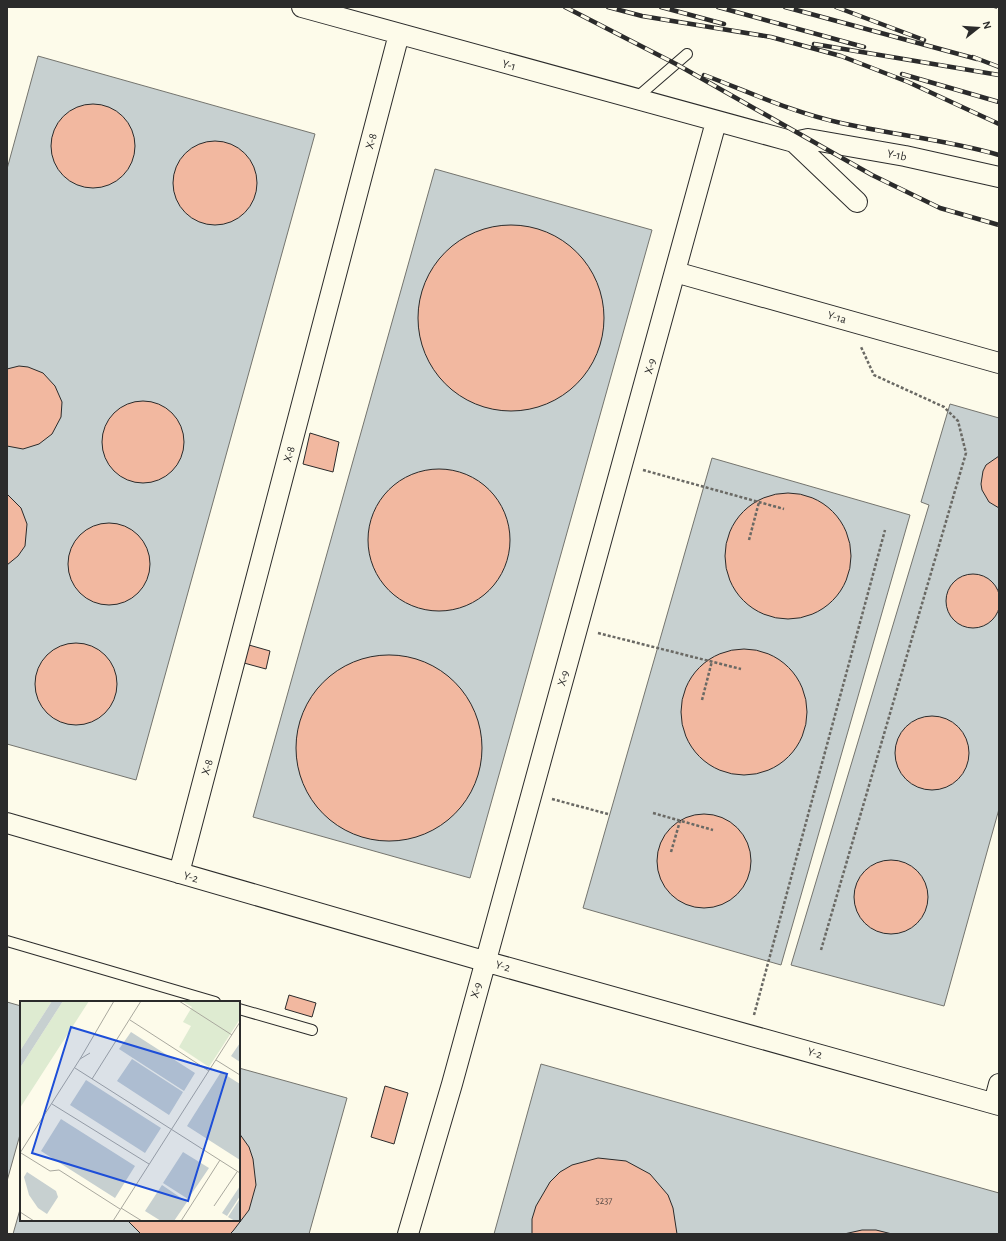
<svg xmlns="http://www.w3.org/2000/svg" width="1006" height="1241" font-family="'Alegreya Sans',sans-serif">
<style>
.water{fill:#c7d0d0;stroke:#74746e}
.building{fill:#f2b8a0;stroke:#2b2b2b}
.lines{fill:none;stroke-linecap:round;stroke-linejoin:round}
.lane-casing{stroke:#2b2b2b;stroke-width:12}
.street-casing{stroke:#2b2b2b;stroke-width:22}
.path{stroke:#6a6964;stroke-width:2.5;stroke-dasharray:3 2;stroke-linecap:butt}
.lane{stroke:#fdfbea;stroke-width:10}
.street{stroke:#fdfbea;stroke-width:20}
.rail-casing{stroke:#2b2b2b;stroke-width:4.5}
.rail{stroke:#fdfbea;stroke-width:3;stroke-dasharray:9;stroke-linecap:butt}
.fence{stroke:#2b2b2b;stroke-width:1;stroke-dasharray:5 2;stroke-linecap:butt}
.labels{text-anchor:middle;stroke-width:3;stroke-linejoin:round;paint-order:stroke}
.number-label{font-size:10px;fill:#5d4e48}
.street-label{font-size:12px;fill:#2b2b2b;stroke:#fdfbea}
.inset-road{fill:none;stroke:#a9a89e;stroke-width:1}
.view{fill:#1d4ed8;fill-opacity:0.15;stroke:#1d4ed8;stroke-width:2}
.inset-edge{fill:none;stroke:#2b2b2b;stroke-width:2}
</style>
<rect width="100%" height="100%" fill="#fdfbea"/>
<!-- water -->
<path class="water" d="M38,56L315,134L136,780L7,744V169Z
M435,169L652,230L470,878L253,817Z
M950,404L999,418V809L944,1006L791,965L929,505L921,502Z
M712,458L910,515L781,965L583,908Z
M7,1002L21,1006V1131L7,1181Z
M541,1064L999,1193V1234H494Z
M239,1068L347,1098L309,1234H13L21,1206V1220H239Z"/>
<!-- building -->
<path class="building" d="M51 146a42 42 0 1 1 84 0a42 42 0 1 1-84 0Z
M173 183a42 42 0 1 1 84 0a42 42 0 1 1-84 0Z
M418 318a93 93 0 1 1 186 0a93 93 0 1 1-186 0Z
M19,366L28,367L43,373L55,386L62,402L61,417L52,434L39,444L23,449L7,446V369Z
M102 442a41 41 0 1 1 82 0a41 41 0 1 1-82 0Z
M310,433L339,442L333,472L303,464Z
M999,456V508L989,502L982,490L981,484L983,471L986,465Z
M368 540a71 71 0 1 1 142 0a71 71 0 1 1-142 0Z
M725 556a63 63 0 1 1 126 0a63 63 0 1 1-126 0Z
M7,494L21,508L27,524L25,546L18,556L7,565Z
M68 564a41 41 0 1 1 82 0a41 41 0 1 1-82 0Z
M946 601a27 27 0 1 1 54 0a27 27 0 1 1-54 0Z
M35 684a41 41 0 1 1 82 0a41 41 0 1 1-82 0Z
M249,645L270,651L266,669L244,663Z
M681 712a63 63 0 1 1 126 0a63 63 0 1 1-126 0Z
M296 748a93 93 0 1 1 186 0a93 93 0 1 1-186 0Z
M895 753a37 37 0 1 1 74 0a37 37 0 1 1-74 0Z
M657 861a47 47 0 1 1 94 0a47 47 0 1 1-94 0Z
M854 897a37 37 0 1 1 74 0a37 37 0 1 1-74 0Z
M289,995L316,1003L312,1017L285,1009Z
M385,1086L408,1093L394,1144L371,1137Z
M239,1133L249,1147L253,1159L256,1185L249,1210L233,1231L230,1234H141L129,1222L128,1220H239Z
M598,1158L626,1161L650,1174L668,1195L673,1208L677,1234H532V1219L536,1206L550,1182L560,1172L572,1165Z
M862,1230H876L892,1234H844Z"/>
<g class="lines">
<!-- lane casing -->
<g class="lane-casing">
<path id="lane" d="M635,99L687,54
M7,941L215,1002
M239,1009L312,1030"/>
</g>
<!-- street casing -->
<g class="street-casing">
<path id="street" d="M302,7L794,142L857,202
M794,142L808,139L905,156L999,177
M675,272L999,363
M7,823L484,961L999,1105
M179,873L399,34
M994,1103L999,1084
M408,1234L452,1084L716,122"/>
</g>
<!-- path -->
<path class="path" d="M643,470L784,509
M749,540L759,502
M598,633L741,669
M702,700L712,661
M552,799L608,814
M653,813L713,830
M671,852L680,821
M821,950L966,453L958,421L944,407L874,375L861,347
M754,1015L885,530"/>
<!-- lane -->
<use href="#lane" class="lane"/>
<!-- street -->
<use href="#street" class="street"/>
<!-- rail casing -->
<g class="rail-casing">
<path id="rail" d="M565,7L676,64L872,175L940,208L999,225
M608,7L642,16L771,37L841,56L908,82L999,124
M661,7L724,24
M718,7L864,47
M785,7L977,59
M836,7L924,40
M814,44L999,75
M973,57L999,67
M902,74L999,102
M704,75C749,92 794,113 841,123C894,135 947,140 999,155"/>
</g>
<!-- rail -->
<use href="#rail" class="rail"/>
<!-- fence -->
<path class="fence" d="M992,7L999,9"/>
</g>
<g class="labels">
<!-- number labels -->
<g class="number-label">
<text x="604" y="1204">5237</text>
</g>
<!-- street labels -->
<g class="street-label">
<text transform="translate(509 65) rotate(15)" y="4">Y-1</text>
<text transform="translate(371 141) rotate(-75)" y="4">X-8</text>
<text transform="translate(897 155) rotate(11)" y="4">Y-1b</text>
<text transform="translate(837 317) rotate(16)" y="4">Y-1a</text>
<text transform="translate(650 366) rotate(-75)" y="4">X-9</text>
<text transform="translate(289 454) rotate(-75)" y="4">X-8</text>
<text transform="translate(563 678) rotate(-74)" y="4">X-9</text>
<text transform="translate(207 767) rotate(-75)" y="4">X-8</text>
<text transform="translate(191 877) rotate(16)" y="4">Y-2</text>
<text transform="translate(503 966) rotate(16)" y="4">Y-2</text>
<text transform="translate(476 990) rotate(-75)" y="4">X-9</text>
<text transform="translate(815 1053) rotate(16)" y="4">Y-2</text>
</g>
</g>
<!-- overview -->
<g transform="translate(20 1001)">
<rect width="220" height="220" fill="#fdfbea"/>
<path d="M0,0H32L0,50ZM43,0H69L0,107V67ZM162,0H220V18L189,66L159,46L171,25L163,21L172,6Z" fill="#deebd1"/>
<path d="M32,0H43L0,67V50ZM111,31L175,72L164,90L99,48ZM220,42V61L211,55ZM112,58L163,91L149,114L97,80ZM201,71L220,83V159L167,125ZM66,79L141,127L125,152L50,104ZM41,118L115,165L95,197L21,150ZM163,151L189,167L168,198L143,182ZM7,171L36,190L38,196L27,213L18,207L9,194L4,176ZM142,184L167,201L154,220H141L125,210ZM220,185V195L207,215L202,212ZM219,199L220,220H215L208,216Z" fill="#c7d0d0"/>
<path class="inset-road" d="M159,0L212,34M110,19L189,70M60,58L94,0M196,59L220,74M55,67L220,172M72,78L121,0M32,103L129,163M0,152L60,58L70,52M1,152L30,170L39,169L100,208M194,205L217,171M101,207L122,220M0,211L14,220M93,220L220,21M161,220L200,159"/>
<path class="view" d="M51,26L207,73L168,200L12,152Z"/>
<rect width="220" height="220" class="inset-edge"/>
</g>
<!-- border -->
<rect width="1006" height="1241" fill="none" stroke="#2b2b2b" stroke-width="16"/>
<!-- north arrow -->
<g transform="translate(978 28) rotate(73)" stroke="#fdfbea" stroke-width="3" paint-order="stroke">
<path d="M0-3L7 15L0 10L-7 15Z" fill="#2b2b2b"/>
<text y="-6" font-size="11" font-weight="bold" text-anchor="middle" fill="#2b2b2b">N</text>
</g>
</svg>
